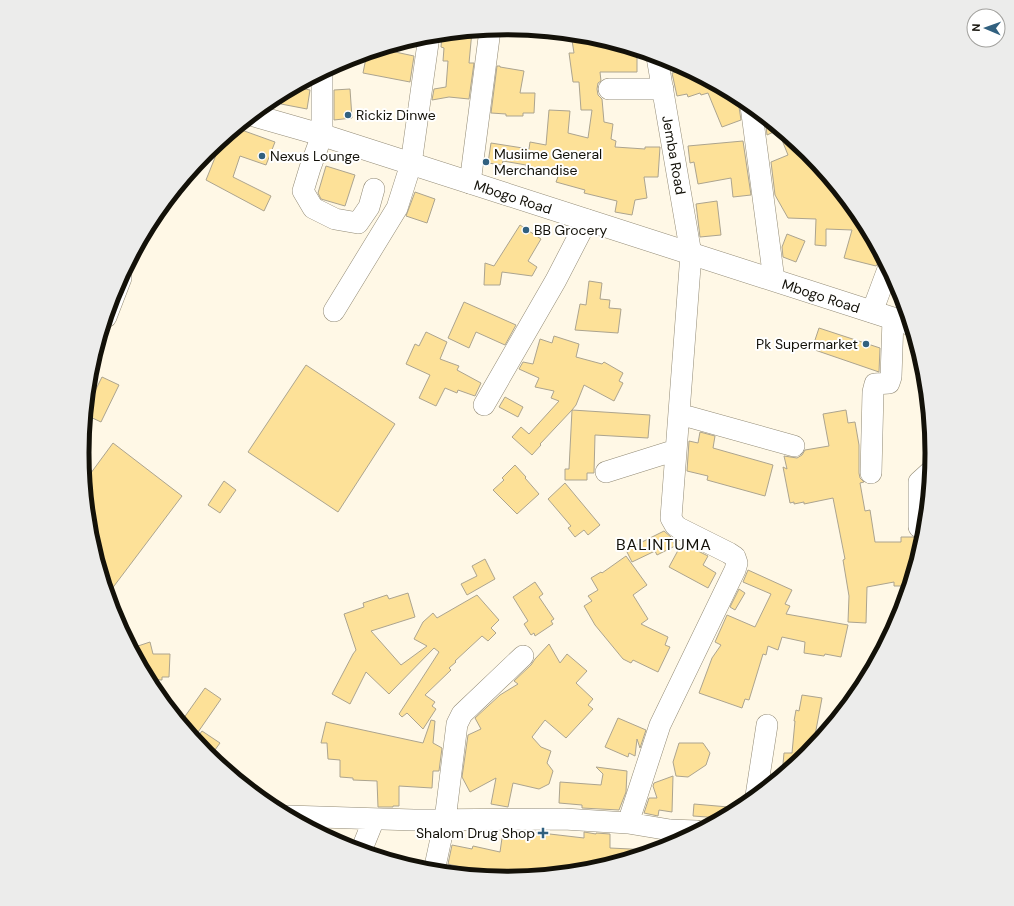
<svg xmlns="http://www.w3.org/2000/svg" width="1014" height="906" font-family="'DM Sans',sans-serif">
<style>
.building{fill:#fde198;stroke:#aca48f}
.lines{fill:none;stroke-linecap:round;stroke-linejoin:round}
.minor-casing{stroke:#928a75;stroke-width:22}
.major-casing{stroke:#928a75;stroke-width:23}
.minor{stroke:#fff;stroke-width:21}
.major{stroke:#fff;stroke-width:22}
.poi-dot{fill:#31607f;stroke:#fff;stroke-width:1.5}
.labels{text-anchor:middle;stroke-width:4;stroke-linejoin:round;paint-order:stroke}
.poi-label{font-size:14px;fill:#131109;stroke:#fff;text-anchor:start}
.street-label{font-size:14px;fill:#131109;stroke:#fff}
.quarter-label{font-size:16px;letter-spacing:1px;fill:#131109;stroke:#fff}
.rim{fill:none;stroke:#131109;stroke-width:5}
</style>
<rect width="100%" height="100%" fill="#fff8e6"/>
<!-- building -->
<path class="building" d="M472,31L469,63H474L469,99L449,97L432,100L434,89L446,87L448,61H443L444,48L441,47L442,34Z
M571,34L590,36L609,42V44L618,45L637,50V72H600L601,81L598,83L597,89L598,95L602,99L604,122L613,124L611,139L616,141L615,147L645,149V147H660L658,177H644L647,198L635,200L632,215L615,212L617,201L584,193L585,190L556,182L559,174L526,168V165L503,161L502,165L488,163L491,143L529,149L530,142L546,145L549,110L570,111L568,133L588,138L592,110H581L579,82H573L569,53H574Z
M381,49L414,56L410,82L363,73L367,53Z
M497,66H500V67L524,71L520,93H535L534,113H523V116H506V114L491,113Z
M687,70L742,99L739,107L741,120L722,127L708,93L701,95L700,93L688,97L687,94L677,96L672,73Z
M295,87L310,90L307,109L281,104L283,93Z
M350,89L352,118L334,120V90Z
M765,117L808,153L812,158L819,175L828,177L850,204L848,212L857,213L860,217L883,259L880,260L876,266L844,258L852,230L826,229V246L815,245L816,219L788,218L775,195L771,162L788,155L778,130L767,135Z
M236,128L275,142L266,165L240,156L233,177L271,196L264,211L206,180L222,140Z
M743,141L751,195L733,197L731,178L698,184L694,162L690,163L688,146Z
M326,166L355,175L345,206L321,199L318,193Z
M415,192L435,199L427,223L406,216Z
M717,201L721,235L700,237L696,204Z
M520,225L541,239L528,261L537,267L532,276L502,272L500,285H484L485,263L494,266Z
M787,234L805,241L796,262L783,257L782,247Z
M589,281L602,283L600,299L610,300L609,308L621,309L618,333L575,330L580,304L586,305Z
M464,302L516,325L505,345L476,332L469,348L448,338Z
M819,328L880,348L879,372L812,349Z
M426,332L447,342L440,359L459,366L457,370L481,383L475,396L458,390L457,393L445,388L436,406L419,398L430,375L406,364L415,344L419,346Z
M554,336L579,344L576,357L602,364L604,362L623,373L619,381L623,383L614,401L584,385L576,405L572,410L650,415L648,438L595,435L594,473H587V480H565V469H569L572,410L540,444L541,445L532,455L512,437L521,427L529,434L559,401L551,398L554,391L535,387L539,378L519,369L523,362L533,364L540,339L552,343Z
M306,365L395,424L338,512L248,452Z
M102,377L119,385L101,422L86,415V409Z
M505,397L523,407L518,417L499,407Z
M846,410L848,423L855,422L859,445V473L860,478L864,482L860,483L865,511L870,510L875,542H901V537H913L915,538V541H922L909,586H894V582L867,587L866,623L848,622L849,596L843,560L845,559L833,498L804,504V502L794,504V502L790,503L783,467L787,469L784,456L797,458L802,455L805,450L829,446L823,414Z
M700,432L715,436L713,448L773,465L765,496L707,480L708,476L687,471L689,441L698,443Z
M113,443L182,496L108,594L90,536L85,481Z
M515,465L526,477L525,478L539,494L517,514L493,490L504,480L502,478Z
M224,481L236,490L220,513L208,505Z
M565,483L600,525L588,535L584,530L575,537L568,528L571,526L548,499Z
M664,531L671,537L675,546L657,555L655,551L632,562L626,550Z
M682,543L708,556L703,565L716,573L708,588L669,567Z
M626,556L647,585L633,595L648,619L641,624L668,637L665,645L670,647L658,672L633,660L631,663L623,659L595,625L584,606L592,601L588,596L598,590L591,578L601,572L602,573Z
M485,559L495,579L467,595L461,584L477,576L472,566Z
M748,570L792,590L785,604L790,606L786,614L848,625L841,657L825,654L824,656L804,653L805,642L782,637L778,650L768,646L766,655L763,654L749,700L745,699L742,708L699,693L712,658L721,645L715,642L727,615L755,627L771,594L743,582Z
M535,582L543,594L539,597L554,619L551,621L553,624L535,636L534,633L531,635L524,624L528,621L513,597Z
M739,589L745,593L735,610L730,607Z
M408,593L415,617L371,631L401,665L427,646L414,639L423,622L433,613L437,618L477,595L499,620L491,628L496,633L488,641L482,636L455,661L456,662L449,668L451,670L425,695L435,702L432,706L436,709L423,729L407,713L402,717L399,714L439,652L434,648L389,694L366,672L350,704L332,694L353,654L356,650L344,614L364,607L363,603L387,595L389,599Z
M150,642L153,654H170L169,677H162V680L148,679L142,667V659L138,646Z
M549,644L560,663L567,654L587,671L576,683L593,699L588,705L593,709L566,738L545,720L532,737L541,747L551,751L547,763L553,771L549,784L539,789L513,783L508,807L491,804L496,778L470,792L462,777L468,735L481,729L475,718L500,695L518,684L514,681L531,665L535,659Z
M205,688L221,699L196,735L184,726L181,722Z
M802,695L822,698L813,746L807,754L782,775L784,753H792L795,721H794L796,710L799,711Z
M618,718L646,730L640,748L637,739L635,756L629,753L628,757L605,747Z
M431,720L435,721L433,743L442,748L439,771H433L432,788L399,786V806H393V807H378L377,781L353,780V778L340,777V760L328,759L327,743H321L326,722L423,743Z
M202,731L220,743L212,754L200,745L195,740Z
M679,743H703L710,753L706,765L688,777L676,776L673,762Z
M596,767L627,771L626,792L619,810L582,808V805L559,803L560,782L601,785L603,774Z
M673,776L672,812L659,810L658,816L644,813L649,798H657L653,786L654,783Z
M694,804L740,808L721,818L693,816Z
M503,831H524L584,838V832L596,834V833L610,834V848L651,850V851L590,870L507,878L489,876V874L448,864L452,845L472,849L473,846L500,852Z"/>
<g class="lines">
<!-- minor casing -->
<g class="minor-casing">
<path id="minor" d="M322,72V135L310,168L303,191L313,208L335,219L358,223L369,207L374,189
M609,89H663
M751,106L774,280
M470,183L490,30
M334,311L397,208L411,164L429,36
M872,312L888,269
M106,317L121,278
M484,405L556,280L587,220
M679,414L794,446
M606,472L676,450
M871,473L873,392L875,384L889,383L891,377L893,319
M919,527V482L930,472
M756,796L767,725
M288,816L414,820L564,819L628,823L670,830L697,831
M628,823L660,725L735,570L737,563L735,557L729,553L679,528L675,525L671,518L691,254L657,57
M361,851L374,819
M434,871L445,820L457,724L462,714L523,656"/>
</g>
<!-- major casing -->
<g class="major-casing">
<path id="major" d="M252,115L322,135L910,324"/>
</g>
<!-- minor -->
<use href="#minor" class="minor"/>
<!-- major -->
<use href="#major" class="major"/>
</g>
<!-- markers -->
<g class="poi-dot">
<circle cx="348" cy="115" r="4"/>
<circle cx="262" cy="156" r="4"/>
<circle cx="486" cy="162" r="4"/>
<circle cx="526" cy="230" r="4"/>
<circle cx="866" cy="344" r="4"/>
<path d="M541 827h4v4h4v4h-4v4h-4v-4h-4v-4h4z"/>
</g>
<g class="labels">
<!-- poi labels -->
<g class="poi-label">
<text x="356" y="120">Rickiz Dinwe</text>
<text x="494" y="159">Musiime General<tspan x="494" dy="16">Merchandise</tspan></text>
<text x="270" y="161">Nexus Lounge</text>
<text x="534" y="235">BB Grocery</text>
<text x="858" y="349" text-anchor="end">Pk Supermarket</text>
<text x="535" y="838" text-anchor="end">Shalom Drug Shop</text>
</g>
<!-- street labels -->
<g class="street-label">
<text transform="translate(674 155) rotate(80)" y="5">Jemba Road</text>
<text transform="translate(513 197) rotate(18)" y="5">Mbogo Road</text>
<text transform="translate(821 296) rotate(18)" y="5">Mbogo Road</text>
</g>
<!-- quarter labels -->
<g class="quarter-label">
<text x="664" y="550">BALINTUMA</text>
</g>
</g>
<!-- crop -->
<path d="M0 0H1014V906H0ZM89 453a418 418 0 1 1 836 0a418 418 0 1 1-836 0Z" fill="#ececeb" fill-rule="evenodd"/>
<path class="rim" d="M89 453a418 418 0 1 1 836 0a418 418 0 1 1-836 0Z"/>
<!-- north arrow -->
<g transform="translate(986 28) rotate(272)"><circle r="19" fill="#ffffff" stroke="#a1a09d"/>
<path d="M0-3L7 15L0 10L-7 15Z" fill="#31607f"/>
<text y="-6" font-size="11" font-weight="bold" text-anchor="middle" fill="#131109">N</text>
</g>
</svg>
